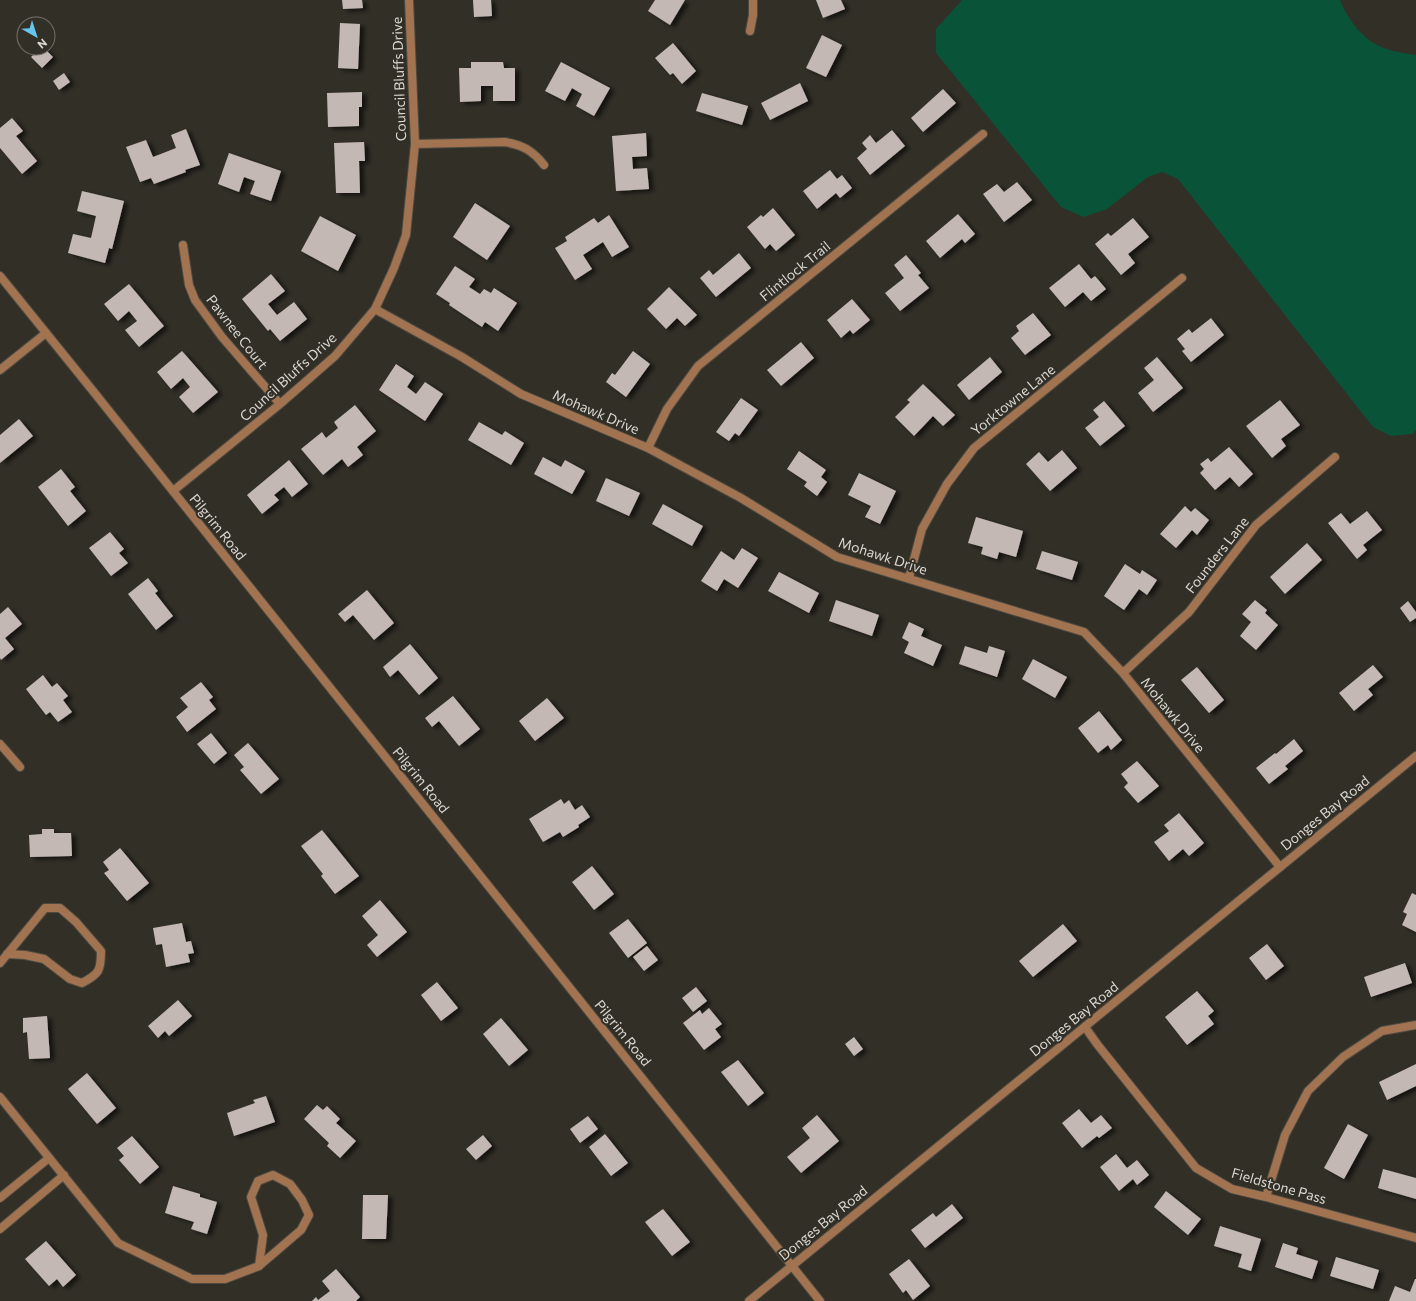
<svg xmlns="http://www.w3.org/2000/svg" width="1416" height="1301" font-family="Commissioner,sans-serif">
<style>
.green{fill:#095338}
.building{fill:#c4b8b5;filter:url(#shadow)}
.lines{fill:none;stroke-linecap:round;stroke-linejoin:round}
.minor-casing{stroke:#4d4a42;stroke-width:10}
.tertiary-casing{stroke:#4d4a42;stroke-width:10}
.minor{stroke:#a27350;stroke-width:8}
.tertiary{stroke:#a27350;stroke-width:8}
.labels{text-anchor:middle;stroke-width:4;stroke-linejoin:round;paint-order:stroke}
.street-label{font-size:14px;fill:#d8d7d1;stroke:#322f27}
</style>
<defs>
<filter id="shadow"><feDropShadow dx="4.5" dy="2.5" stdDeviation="2" flood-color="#0009"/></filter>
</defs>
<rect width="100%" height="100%" fill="#322f27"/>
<!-- green -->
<path class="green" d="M962,0H1340C1346,16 1361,37 1377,45C1388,51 1403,53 1416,55V430L1412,434L1391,436L1373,427L1178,179L1162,172L1148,177L1107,209L1083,217L1061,207L936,53V29Z"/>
<!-- building -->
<path class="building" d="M342,0H362L363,8L343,9Z
M473,0H491L492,16L474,17Z
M655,0H685L670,25L648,11Z
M816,0H841L845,9L823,18Z
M340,23L360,24L358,69L338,68Z
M822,35L842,45L826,77L806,68Z
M673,43L696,71L682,84L673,73L670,75L655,58Z
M41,48H44L53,57L42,68L31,57Z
M471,62H503L504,68H515V101H493V86H481V101L460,102L459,68H471Z
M561,62L610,88L594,116L576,106L582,94L572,88L565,101L545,91Z
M64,73L70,82L59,90L53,81Z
M800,83L808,101L770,120L761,103Z
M943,89L956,103L923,132L911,118Z
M362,92V107H359V126L328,127L327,93Z
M702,93L748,106L742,125L696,111Z
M12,118L23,131L16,136L37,161L22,174L0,148V128Z
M186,129L200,165L185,170L186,172L154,184L151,178L140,182L126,147L146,140L153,157L176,148L171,135Z
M892,130L905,146L870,175L857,158L867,149L862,143L870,135L876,143Z
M646,133L647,156L632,157L633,169L647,168L649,189L616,191L612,136Z
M364,142L365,161H359L360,193H336L334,143Z
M229,153L281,171L271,201L250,194L255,181L244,177L239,192L218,184Z
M830,170L837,179L842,175L852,188L840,198L836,193L817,209L803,191Z
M1017,182L1032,200L1004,222L983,194L997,184L1004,192Z
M82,191L124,201L112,249L109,248L105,263L68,253L73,234L91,238L96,216L77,211Z
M475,203L510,226L487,260L453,237Z
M773,208L795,235L776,251L770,244L765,249L747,227L761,215L763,217Z
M958,214L975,234L965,243L962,239L940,258L926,241Z
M609,215L629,247L612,257L603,242L583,255L592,269L575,280L555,248L567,241L565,237L594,218L598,223Z
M320,216L356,235L338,271L301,251Z
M1133,218L1149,237L1128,254L1135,263L1121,275L1095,244L1108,233L1111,236Z
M739,253L751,268L716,297L700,278L709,270L713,275Z
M906,255L921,273L918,275L929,288L900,311L885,293L904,278L894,265Z
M1079,264L1091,279L1095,276L1106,289L1091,301L1083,292L1065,307L1049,288Z
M455,266L475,279L469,287L480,294L484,289L491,293L494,288L517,303L498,331L485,322L482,327L449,305L450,303L436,294Z
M271,274L285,291L268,304L277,315L294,302L307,319L280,341L270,329L268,331L242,299Z
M129,284L164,326L139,347L125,330L137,321L129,311L118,321L104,304Z
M669,287L697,315L685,326L677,318L666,329L647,309Z
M852,299L870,320L853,334L850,330L841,338L827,320Z
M1033,313L1051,335L1025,355L1011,338L1019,331L1016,326Z
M1211,318L1224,335L1191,362L1182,351L1185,349L1177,339L1189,329L1192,333Z
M801,342L814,358L781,386L767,370Z
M182,351L218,392L193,413L179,397L190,387L183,378L171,389L157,372Z
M633,351L650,364L626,397L606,382L612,373L615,375Z
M990,357L1002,372L969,400L957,385Z
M1157,357L1183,388L1153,412L1138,393L1154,380L1144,368Z
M396,364L414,376L407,387L416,394L425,382L443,394L425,421L379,390Z
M923,384L955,415L943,426L933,416L914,436L895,417L910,402L907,400Z
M741,398L758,410L739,436L735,433L729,441L716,432Z
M1280,400L1300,425L1281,439L1286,446L1272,458L1246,426Z
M1104,401L1125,426L1100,446L1085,428L1099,417L1093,410Z
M355,405L376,431L357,447L363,455L348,467L342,459L323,475L301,449L322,432L326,438L338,428L334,422Z
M19,419L33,436L0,463V435Z
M479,422L502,435L505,431L524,443L511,465L468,440Z
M1229,447L1253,474L1239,487L1230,477L1215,490L1200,473L1204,469L1200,464L1208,458L1211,462Z
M1062,450L1077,468L1050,491L1026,464L1039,452L1048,462Z
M799,451L826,470L821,477L827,482L817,496L804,486L807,482L787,469Z
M543,457L561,467L565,460L585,471L572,494L534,474Z
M289,460L308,484L292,497L284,487L274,495L279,500L262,514L247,495Z
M61,469L75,487L70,491L86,511L68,526L38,487Z
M859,473L896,491L880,524L865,517L871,506L848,495Z
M606,478L640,493L629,516L596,501Z
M663,504L703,526L692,546L652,524Z
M1185,506L1191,512L1195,508L1209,520L1197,535L1192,530L1176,548L1160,534Z
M1367,511L1382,530L1363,545L1367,550L1357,559L1328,523L1341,513L1350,524Z
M976,517L1023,531L1016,557L999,552L997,559L981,554L983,547L968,543Z
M110,532L124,549L119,553L128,563L111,576L89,548Z
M1307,543L1322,560L1285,594L1270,577Z
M742,548L758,558L738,588L724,579L717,591L701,581L721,551L734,560Z
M1042,551L1078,562L1072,580L1036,569Z
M1125,564L1140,574L1142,570L1157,580L1147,595L1139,589L1124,610L1104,596Z
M779,572L819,593L809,613L768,591Z
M148,578L158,591L155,593L173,616L156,630L128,594Z
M367,590L394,623L374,640L353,615L345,622L338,614Z
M836,600L879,615L872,636L829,621Z
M1255,600L1267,610L1265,613L1278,625L1256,650L1240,636L1251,622L1242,614Z
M1408,601L1416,612V618L1410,622L1400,608Z
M8,607L22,624L5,638L14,649L1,660L0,658V614Z
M909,622L924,629L921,636L942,645L933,666L904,653L909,642L902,638Z
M410,644L438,678L419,695L398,670L390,677L383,667Z
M965,646L987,653L989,646L1005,651L997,677L959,664Z
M1033,659L1067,677L1055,698L1022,679Z
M1373,665L1383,677L1368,689L1373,695L1354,711L1339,693Z
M1197,667L1224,700L1209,713L1181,680Z
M43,675L52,687L57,683L68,696L63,700L72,712L58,722L50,712L46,715L26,689Z
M201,682L213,697L209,700L216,709L187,732L176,717L188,707L180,698Z
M453,696L480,729L459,746L439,721L432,727L425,718Z
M547,698L564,718L535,741L519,721Z
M1099,711L1122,740L1111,750L1108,745L1098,753L1078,728Z
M211,733L227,753L214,764L197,744Z
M1294,739L1303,751L1285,766L1288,769L1269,784L1256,768L1275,753L1276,754Z
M248,743L279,779L261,794L240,770L244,767L234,755Z
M1137,761L1159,786L1138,803L1124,787L1128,783L1121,774Z
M561,799L564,804L569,800L575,810L582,805L590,817L578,825L579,827L563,837L560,832L543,842L529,819Z
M1179,813L1204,843L1189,856L1183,849L1169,861L1154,842L1169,831L1164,825Z
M42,829H54V833H71L72,856L30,857L29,835L42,834Z
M322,830L359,876L335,894L321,876L323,874L301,846Z
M120,848L149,883L127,901L104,873L109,870L103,862Z
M592,866L614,894L594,910L572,882Z
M1412,893L1416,895V932L1402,925L1407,914L1403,912Z
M380,900L407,932L377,957L367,945L378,935L362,916Z
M628,919L647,943L628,958L609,933Z
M182,923L186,942L191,941L194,953L188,954L190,962L166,967L162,944L156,945L153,928Z
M1063,924L1077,941L1033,977L1019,961Z
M1267,944L1284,966L1266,980L1249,958Z
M647,946L658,960L644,971L633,957Z
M1405,963L1412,983L1371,997L1364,977Z
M437,982L458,1008L441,1021L421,995Z
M696,987L707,1001L693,1012L682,998Z
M1197,991L1214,1011L1208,1016L1214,1024L1187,1045L1165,1017Z
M178,1000L192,1016L169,1036L165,1031L158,1038L148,1026Z
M709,1008L722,1024L715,1029L721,1037L704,1050L683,1023L700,1010L702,1014Z
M47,1016L50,1058L29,1059L27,1032L23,1033V1018Z
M501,1018L528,1050L509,1066L483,1034Z
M854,1037L863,1049L854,1056L845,1044Z
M738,1060L764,1093L748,1106L721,1072Z
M1416,1064V1086L1387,1100L1379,1082Z
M87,1073L116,1108L97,1124L68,1089Z
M266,1096L275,1122L234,1136L227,1113L255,1103L253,1100Z
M317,1105L323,1110L327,1106L340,1119L336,1123L356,1141L340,1158L327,1146L329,1143L304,1119Z
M1079,1109L1091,1123L1101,1115L1112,1128L1099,1138L1097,1136L1082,1148L1062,1123Z
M817,1115L839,1141L801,1173L787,1157L810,1138L802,1128Z
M588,1116L598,1129L580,1143L570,1129Z
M1348,1124L1368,1135L1344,1179L1324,1168Z
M605,1134L628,1163L611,1176L589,1147Z
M483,1135L492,1146L476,1160L466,1149Z
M132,1136L159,1167L140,1184L119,1160L124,1156L117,1148Z
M1116,1154L1127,1168L1137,1160L1149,1175L1137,1185L1133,1179L1119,1191L1100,1167Z
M1383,1169L1416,1178V1199L1378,1188Z
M173,1186L200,1194V1197L217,1202L207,1234L191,1229L194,1222L165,1213Z
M1166,1191L1201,1219L1188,1235L1154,1207Z
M363,1195H388L386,1239H362Z
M952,1204L963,1218L925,1248L911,1230L933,1213L936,1217Z
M663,1209L690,1242L672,1256L645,1222Z
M1220,1226L1261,1239L1251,1271L1238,1267L1242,1254L1214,1246Z
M46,1241L76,1275L63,1287L57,1279L49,1286L25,1259Z
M1283,1243L1298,1248L1296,1254L1318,1261L1312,1279L1275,1267Z
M1336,1257L1379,1270L1373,1289L1330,1276Z
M909,1259L930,1286L913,1300L906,1290L903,1293L889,1274Z
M336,1269L360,1297L356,1301H312L316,1297L318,1300L330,1291L322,1281Z
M1415,1279H1416V1301H1389L1395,1286L1410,1292Z"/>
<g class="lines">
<!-- minor casing -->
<g class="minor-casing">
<path id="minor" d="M750,31L753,15V0
M415,144L505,142C523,145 533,151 544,165
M183,245L189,285L195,300L222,337L280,404
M375,309L462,357L521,394L648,448L741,498L837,557L1084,632L1123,673L1280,867
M0,370L46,333
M648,448L667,409L698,366L983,134
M173,491L280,404L335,356L375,309L394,268L406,235L415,144L409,0
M909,578L922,529L947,484L974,448L1182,278
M1123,673L1189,612L1256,525L1335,457
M0,744L20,767
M0,963L45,908H60L76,922L101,951C101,971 99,974 82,983L70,979L44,959L25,955L7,954
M1085,1027L1097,1044L1196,1168L1232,1189L1266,1197L1416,1238
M0,1097L118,1243L192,1279H225L259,1266L301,1230L309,1215L302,1200L290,1184L273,1175L258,1181L251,1197L263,1235L259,1266
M1266,1197L1285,1135L1308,1091L1343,1057L1382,1031L1416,1025
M0,1198L49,1158
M0,1229L64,1175"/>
</g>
<!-- tertiary casing -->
<g class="tertiary-casing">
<path id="tertiary" d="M0,276L93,391L820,1301
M749,1301L1416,756"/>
</g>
<!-- minor -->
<use href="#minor" class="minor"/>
<!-- tertiary -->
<use href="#tertiary" class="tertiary"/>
</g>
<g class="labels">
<!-- street labels -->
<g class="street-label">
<text transform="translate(399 79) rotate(-92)" y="5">Council Bluffs Drive</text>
<text transform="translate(795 271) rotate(-39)" y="5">Flintlock Trail</text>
<text transform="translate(237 332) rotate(52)" y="5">Pawnee Court</text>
<text transform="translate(288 377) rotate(-42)" y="5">Council Bluffs Drive</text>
<text transform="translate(1013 400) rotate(-39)" y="5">Yorktowne Lane</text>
<text transform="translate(596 412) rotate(23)" y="5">Mohawk Drive</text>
<text transform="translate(218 527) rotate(51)" y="5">Pilgrim Road</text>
<text transform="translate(1217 555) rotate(-52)" y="5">Founders Lane</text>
<text transform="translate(883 556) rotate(18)" y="5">Mohawk Drive</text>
<text transform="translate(1173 715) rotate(51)" y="5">Mohawk Drive</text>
<text transform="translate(421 780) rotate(51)" y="5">Pilgrim Road</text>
<text transform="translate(1325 813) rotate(-39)" y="5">Donges Bay Road</text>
<text transform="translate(1074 1019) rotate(-39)" y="5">Donges Bay Road</text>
<text transform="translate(623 1033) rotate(51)" y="5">Pilgrim Road</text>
<text transform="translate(1279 1186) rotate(16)" y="5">Fieldstone Pass</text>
<text transform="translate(823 1223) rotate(-39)" y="5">Donges Bay Road</text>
</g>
</g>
<!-- north arrow -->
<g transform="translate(36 36) rotate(141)"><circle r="19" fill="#322f27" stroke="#74726b"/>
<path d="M0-3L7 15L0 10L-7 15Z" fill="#64c5ee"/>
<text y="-6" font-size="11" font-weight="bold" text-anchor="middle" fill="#d8d7d1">N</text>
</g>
</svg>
